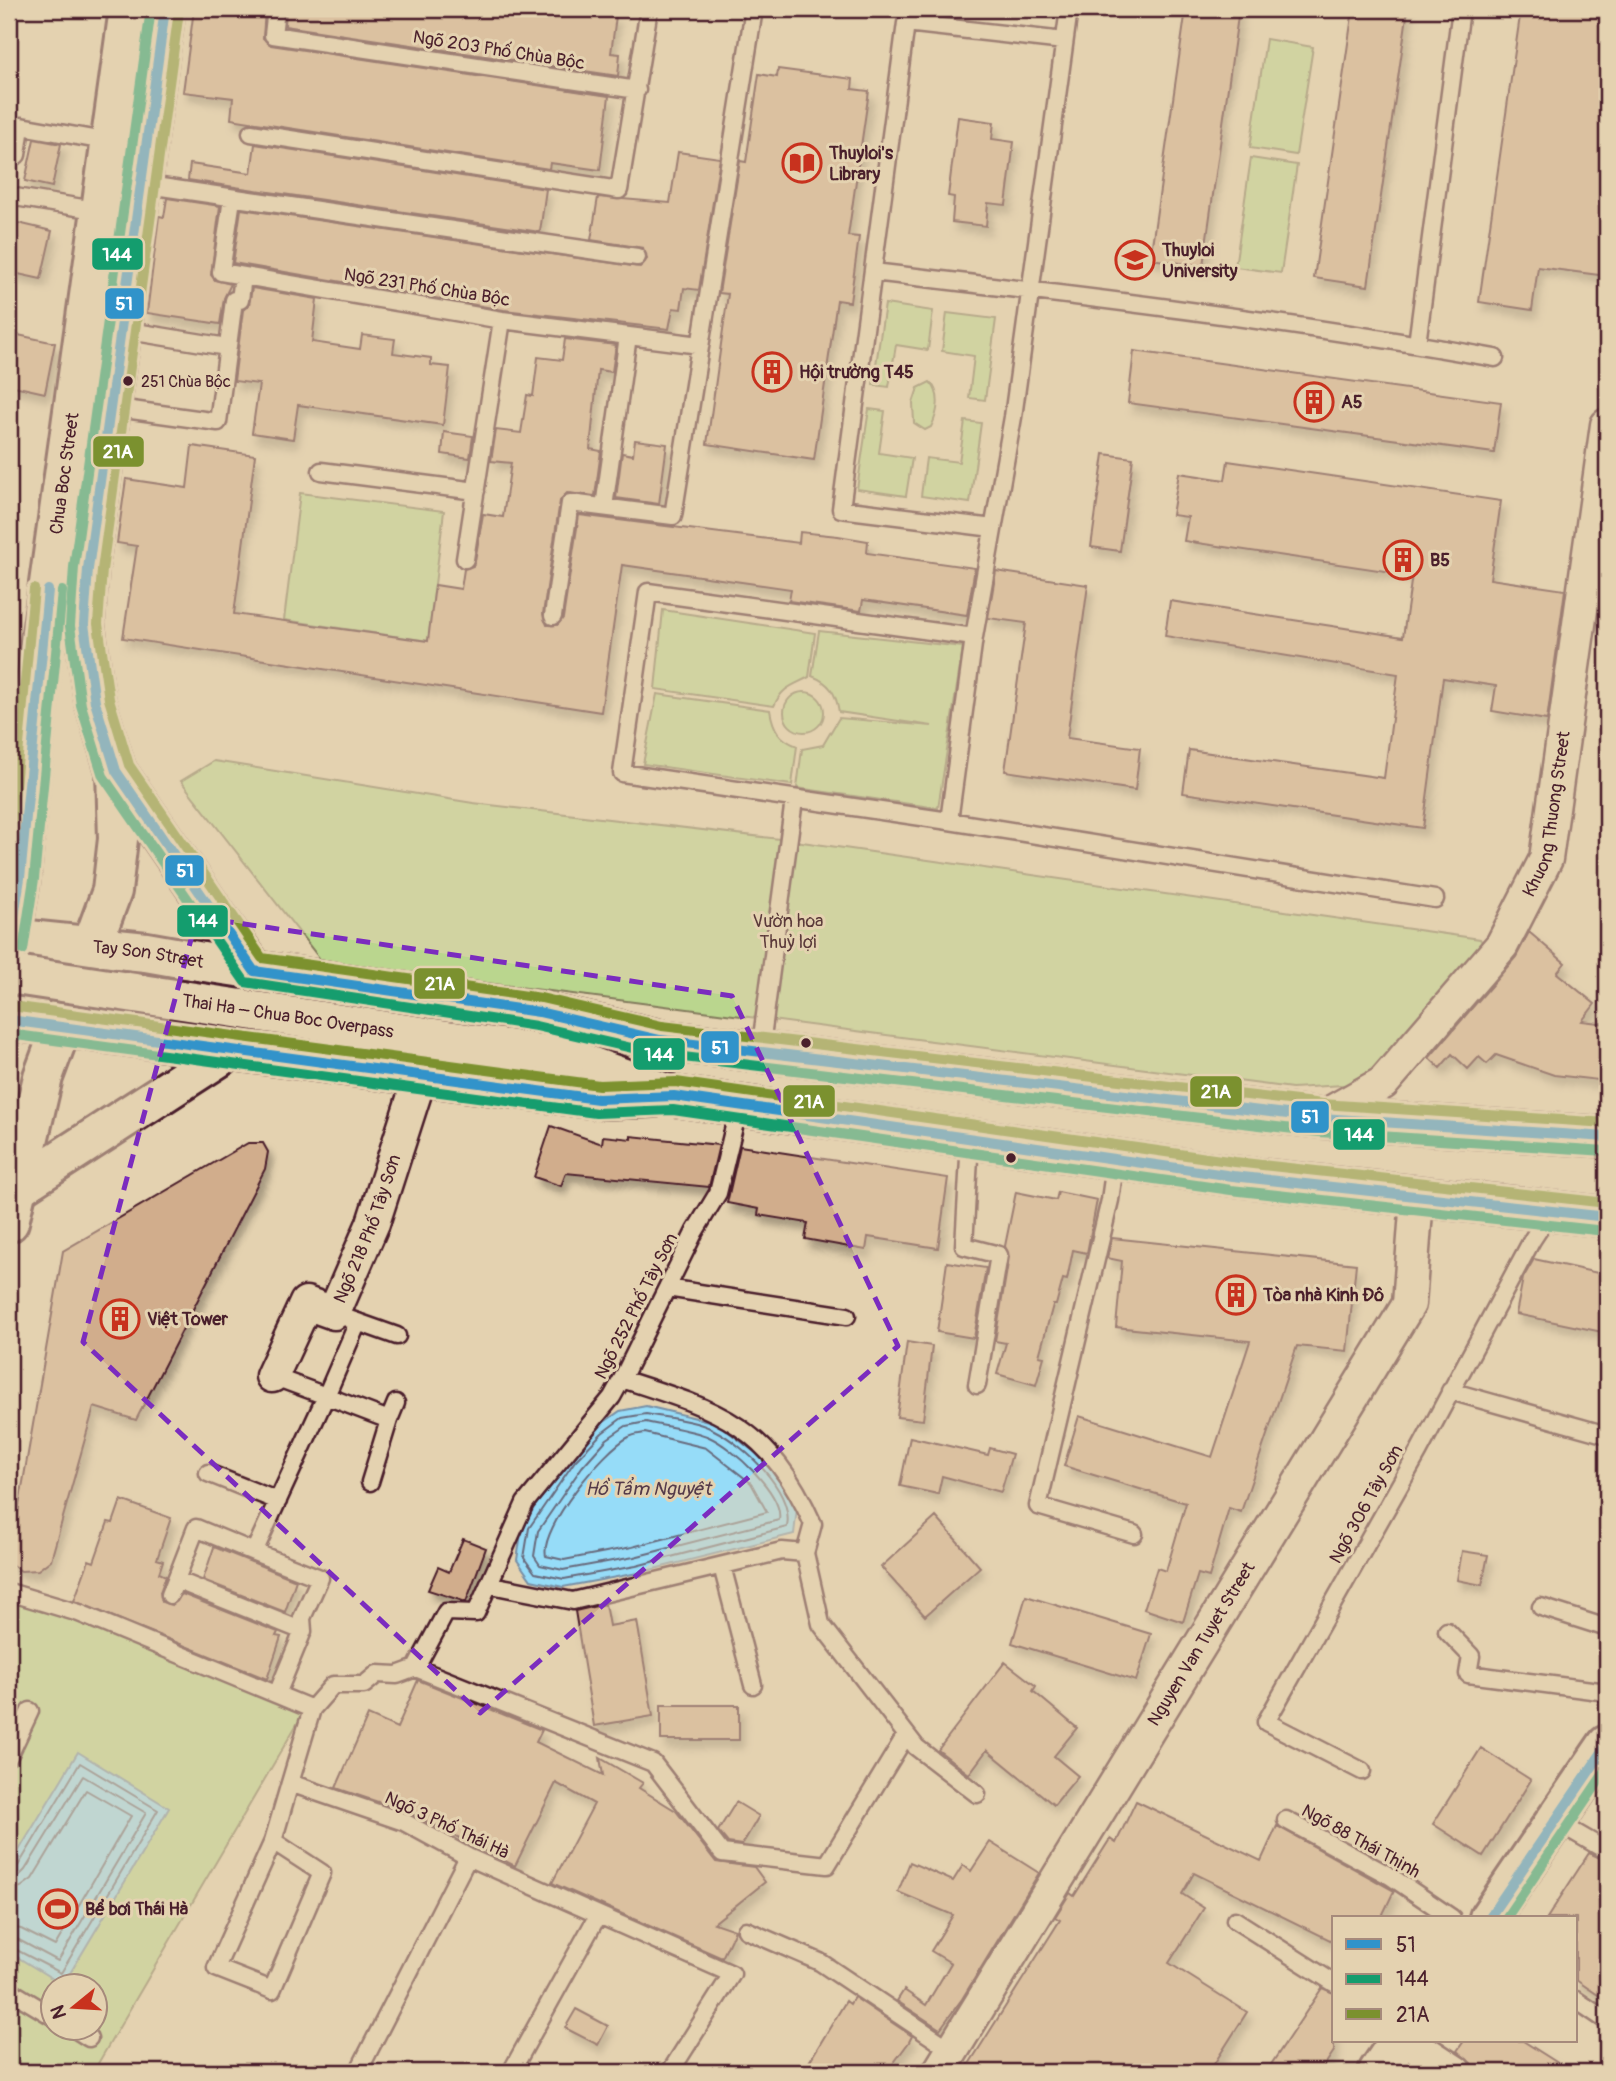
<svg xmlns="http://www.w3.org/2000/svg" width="1616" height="2081" font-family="Pangolin,sans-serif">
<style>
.green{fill:#bad68e;stroke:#827a5c;stroke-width:2;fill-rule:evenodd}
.water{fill:#96dcf8;stroke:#7890a6;stroke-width:2}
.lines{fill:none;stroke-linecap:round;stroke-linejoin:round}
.shore{stroke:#686b7d;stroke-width:2}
.building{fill:#d1ad8c;stroke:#4a1f2b;stroke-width:2;filter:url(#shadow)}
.lane-casing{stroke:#4a1f2b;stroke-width:21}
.street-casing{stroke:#4a1f2b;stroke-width:37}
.secondary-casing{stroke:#4a1f2b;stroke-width:44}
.primary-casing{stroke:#4a1f2b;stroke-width:44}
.lane{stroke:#e4d2b0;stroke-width:16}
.street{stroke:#e4d2b0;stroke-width:32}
.secondary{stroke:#e4d2b0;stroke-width:38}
.primary{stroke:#e4d2b0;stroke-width:38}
.primary-bridge-casing{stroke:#4a1f2b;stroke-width:44;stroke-linecap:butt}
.primary-bridge{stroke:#e4d2b0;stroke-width:38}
.bus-1-casing{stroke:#e4d2b0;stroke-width:16}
.bus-2-casing{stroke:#e4d2b0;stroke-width:16}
.bus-3-casing{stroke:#e4d2b0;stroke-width:16}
.bus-1{stroke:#3093ca;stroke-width:10}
.bus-2{stroke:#149d6e;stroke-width:10}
.bus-3{stroke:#7b912f;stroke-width:10}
.marked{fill:none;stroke:#7b2cbf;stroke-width:5;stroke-dasharray:14 9;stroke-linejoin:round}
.bus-dot{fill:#4a1f2b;stroke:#e4d2b0;stroke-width:2.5}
.labels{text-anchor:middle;stroke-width:6;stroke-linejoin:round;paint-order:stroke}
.bus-label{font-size:16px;fill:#4a1f2b;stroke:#e4d2b0;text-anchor:start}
.street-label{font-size:18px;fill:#4a1f2b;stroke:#e4d2b0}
.poi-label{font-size:18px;font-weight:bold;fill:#4a1f2b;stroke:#e4d2b0;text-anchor:start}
.park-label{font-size:18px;fill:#5b3a3a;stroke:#e4d2b0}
.water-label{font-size:19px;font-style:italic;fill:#553b4a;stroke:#e4d2b0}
.line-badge{stroke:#e4d2b0;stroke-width:2.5}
.badge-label{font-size:19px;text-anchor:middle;font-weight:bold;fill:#fff}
</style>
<defs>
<filter id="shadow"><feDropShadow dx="4.5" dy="8" stdDeviation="3.5" flood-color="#0004"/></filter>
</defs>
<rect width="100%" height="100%" fill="#e4d2b0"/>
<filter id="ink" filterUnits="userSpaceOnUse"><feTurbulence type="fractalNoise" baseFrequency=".0143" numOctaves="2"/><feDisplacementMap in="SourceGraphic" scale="14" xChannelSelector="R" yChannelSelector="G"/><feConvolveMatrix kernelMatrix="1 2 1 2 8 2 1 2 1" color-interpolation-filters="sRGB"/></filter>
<g filter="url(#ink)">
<!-- green -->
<path class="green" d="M1266,39L1313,47L1296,155L1250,148Z
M1251,158L1297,165L1281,273L1235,267Z
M885,304L933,311L928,350L896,345L889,387L873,385Z
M947,313L996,319L985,400L969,398L974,356L942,351Z
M930,382C942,394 938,413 931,427L925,430L914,423L913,403L918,388Z
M869,409L885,411L879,453L912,458L906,496L857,489Z
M965,421L981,423L970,503L921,496L926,458L959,462Z
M300,493L444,511L428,641L284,620Z
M663,610L815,633L809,677C792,686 782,687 774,706L655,689Z
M819,631L963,647L938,808L797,788L802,749L823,745L839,718L932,726L839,712C836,693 830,683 812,676Z
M784 712a20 20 0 1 1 40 0a20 20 0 1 1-40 0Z
M657,694L770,710C773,729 779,739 797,746L792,785L643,764Z
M214,761L473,803L788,840L1480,939L1494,962L1361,1084L1292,1088L358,966L320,959L181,781Z
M9,1597L79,1618L304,1712L93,2072H9ZM52,1986H94V2028H52Z"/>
<!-- water -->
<path class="water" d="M646,1406L717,1423L771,1465L797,1508L794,1534L638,1573L563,1587L531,1580L517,1560L522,1526L550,1483L597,1427L620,1411Z
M78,1752L169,1808L63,1985L9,1952V1867Z"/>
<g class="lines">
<!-- shore -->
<path class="shore" d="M646,1414C667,1418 695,1420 714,1430C744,1445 794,1491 787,1527L636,1566L564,1579L535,1573L524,1558L529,1528L575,1461L602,1433L622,1418Z
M646,1422C666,1427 690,1429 709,1437C732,1447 784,1494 779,1520L634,1557L563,1570L540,1565L534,1556L538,1531L582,1467L607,1439L626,1426Z
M645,1433L706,1448L751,1483L767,1512L632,1547L564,1560L546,1556C539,1529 604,1449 629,1437C634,1434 640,1434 645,1433Z
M9,1869L18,1866L80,1763L158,1810L61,1973L9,1946
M9,1878L19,1876L25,1870L83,1776L146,1813L58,1961L17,1939L9,1938
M9,1889L21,1887L32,1879L86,1790L131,1816L55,1946L21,1929L9,1927"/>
</g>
<!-- building -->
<path class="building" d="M194,9H265L263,38L271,45L609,96L600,170L550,163L549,169L231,119L233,98L183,92Z
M286,9H586V12L616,16L611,53L620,54L618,76L285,26Z
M1186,9H1239L1203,266L1150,259Z
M1353,9H1408L1368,286L1314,278Z
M1521,9H1607V276L1538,267L1532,310L1479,302Z
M778,69L853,79L852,89L869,91L848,236L859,237L850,302L837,300L814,460L707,444L728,294L719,293L740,161L746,162L759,74L777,77Z
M958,117L994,122L992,139L1014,142L1006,205L988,203L986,226L952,222L954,197L948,196Z
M34,139L61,144L52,187L25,181Z
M255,144L546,189L540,232L188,180L190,164L251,173Z
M678,152L720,158L699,290L684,288L681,309L673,308L669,329L504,310L233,263L241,209L640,267L647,259L643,248L591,240L598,197L670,203Z
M167,198L220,206L211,275L215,280L231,284L224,298L220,324L147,313L159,216L164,217Z
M18,223L52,231L41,279L9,272Z
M252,288L317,299L312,342L360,349L362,335L395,339L393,353L431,358V365L450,367L443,425L298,405L293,439L252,433L259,384L234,381L243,310L249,305Z
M9,333L55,343L45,393L9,385Z
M565,339L616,345L612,372L598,370L590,449L601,451L595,496L567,493L560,501L543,614L547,625H557L563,618L579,515L799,543L800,532L838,536L868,541L867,553L975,568L967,615L863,600L861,611L789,601L791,589L622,565L601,712L123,638L137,546L117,543L126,479L187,488L192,446L255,455L234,614L428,641L435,585L461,589L464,569L473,566L475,561L483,514L503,517L511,463L491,461L496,430L521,433L527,395L533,396L538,357L562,360Z
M1134,351L1501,402L1494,453L1128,403Z
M444,432L473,436L470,458L442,454Z
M635,440L667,444L659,504L616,498L622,453L633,455Z
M1104,454L1133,458L1120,551L1091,547Z
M1228,461L1501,501L1490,579L1565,590L1547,720L1492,711L1496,686L1443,678L1423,828L1183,793L1189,750L1384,778L1398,674L1165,636L1170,601L1403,637L1412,575L1184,541L1188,517L1172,515L1179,473L1225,480Z
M996,571L1088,585L1067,738L1140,748L1135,790L1005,771L1026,623L988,618Z
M1529,932L1565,963L1557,973L1595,1004L1582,1021L1607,1024V1081L1554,1075L1496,1055L1487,1064L1479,1057L1468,1069L1452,1054L1440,1068L1429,1058L1516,957Z
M551,1126L602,1144L603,1136L631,1139V1136L719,1145L709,1187L566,1173L561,1186L534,1177Z
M248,1143H263L268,1152L265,1169L136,1420L94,1407L51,1560L38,1570L21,1571L9,1563V1521L17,1517L63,1251Z
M740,1146L948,1178L938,1248L868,1237L866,1250L805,1239L808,1223L758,1215L759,1209L727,1203Z
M1016,1192L1056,1200L1058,1192L1097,1200L1087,1253L1073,1250L1067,1280L1063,1279L1056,1305H1053L1039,1356L1044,1357L1036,1385L997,1374L1006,1343L995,1341L1009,1257L1005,1246Z
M1112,1238L1356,1264L1347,1351L1297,1346L1241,1512L1229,1508L1209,1577L1198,1574L1183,1622L1144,1609L1157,1568L1166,1571L1186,1503L1064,1466L1079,1416L1212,1457L1250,1341L1116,1327L1122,1261L1107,1258Z
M1534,1259L1607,1275V1333L1516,1314L1523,1278Z
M947,1262L986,1268L974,1338L937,1332Z
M907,1342L932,1346L923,1420L897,1417Z
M910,1437L988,1455L990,1448L1012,1454L1001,1492L942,1476L938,1494L900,1486Z
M121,1500L171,1518L157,1559L163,1561L159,1573L166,1576L160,1592L162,1602L172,1605L182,1594L278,1632L276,1636L281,1637L267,1679L74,1601L89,1560L94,1562L108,1522L113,1523Z
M936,1517L980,1567L925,1616L881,1567Z
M463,1539L486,1548L466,1602L428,1590L438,1567L449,1572Z
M214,1547L296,1580L285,1612L203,1580Z
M1462,1551L1488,1555L1482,1585L1457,1580Z
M1026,1596L1151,1634L1136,1681L1012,1643Z
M605,1604L609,1626L637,1621L653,1716L594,1726L575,1611Z
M1005,1662L1036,1686L1033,1691L1077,1728L1054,1756L1078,1776L1054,1805L987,1750L969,1774L938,1750Z
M418,1680L542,1730L536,1742L603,1775L600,1758L643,1783L639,1788L676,1811L716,1862L754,1867L765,1882L714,1923L735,1930L722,1958L552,1883L594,1804L556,1783L515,1866L408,1812L336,1788L368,1715L397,1728Z
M661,1705H739V1740H661Z
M1481,1748L1531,1780L1483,1856L1433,1824Z
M1136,1801L1261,1861L1277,1826L1394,1891L1381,1918H1334V1942L1194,1873L1182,1894L1204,1908L1169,1963L1247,2012L1209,2072H964L1060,1920L1055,1917L1070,1893L1074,1896L1110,1839L1116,1843Z
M736,1802L759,1816L742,1845L728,1843L718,1831Z
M990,1842L1039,1873L962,1999L940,2029L897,2001L904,1990L926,2005L951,1963L931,1951L953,1915L898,1892L910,1862L953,1881L963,1865L971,1871Z
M1589,1853L1607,1861V2001L1576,1980V1918H1547Z
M1322,1988L1334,1993V2051L1320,2072H1266Z
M854,1997L912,2036L909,2042L887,2072H803L846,2001L850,2004Z
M576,2009L608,2026L598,2045L565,2028Z
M1464,2041H1523L1572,2072H1473L1471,2063L1457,2051Z"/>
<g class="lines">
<!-- lane casing -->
<g class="lane-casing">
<path id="lane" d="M276,9L273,35L637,90
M251,133L619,190L649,9
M17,155L21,126L110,142
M141,184L637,257
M9,196L101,211
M232,199L221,272L502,320L700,345
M873,272C1081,296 1289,321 1495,358
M123,330L227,347
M1417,344L1461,9
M110,407L218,422L234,300H240L243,276
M321,471L476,491
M604,507L628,336
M993,528L841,509L906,23L1064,41
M465,559L502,320
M553,616L570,503L673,516L754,9
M974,637L648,592L622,773L949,821L1435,899
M949,821L974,637L1013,417L1069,9
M760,1052L794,800
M970,1140L964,1246L999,1255L977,1385
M1116,1158L1110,1200L1038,1506L1134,1534
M667,1288L847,1316
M349,1319L397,1336
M358,1322L326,1396L389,1420L396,1403
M272,1376L326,1396L254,1552L320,1578L302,1618L303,1631L277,1694
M622,1379C719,1410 769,1425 813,1524L805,1553L821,1624L916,1747L977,1794
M1450,1391L1607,1435
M208,1473L278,1501
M370,1482L389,1420
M722,1566L753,1685
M176,1580L303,1631
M491,1585L573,1601L782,1551L805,1553
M9,1592L79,1613L312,1709L290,1783L404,1822L468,1857L732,1974L670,2072
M170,1595L196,1528L254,1552
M1541,1607L1607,1628
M1447,1631L1471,1656L1468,1674L1607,1692
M416,1668L653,1763L722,1853L827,1865L906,1735
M312,1709L333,1685H364L377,1674L397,1675L416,1668L446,1612L476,1613L525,1503L612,1397L622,1379L695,1231L718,1193L739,1106
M9,1756L30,1711
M1362,1771L1266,1722L1419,1451L1532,1240L1551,1211
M1286,1820L1390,1876L1452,1918
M1557,1822L1607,1851
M273,1841L322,1873L272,1990L216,1968L273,1841L290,1783
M1235,1920L1334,1983
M746,1930L820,1962L953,2051
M9,1990L52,2016
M1576,2000L1607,2021
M73,2028L89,2038
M358,2072L468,1857
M511,2072L598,1915"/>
</g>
<!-- street casing -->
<g class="street-casing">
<g id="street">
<path id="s1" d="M1321,1118L1383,1083L1502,945L1546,859L1607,425"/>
<path id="s2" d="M272,1376L306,1303L334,1313L373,1223L421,1074"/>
<path d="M1408,2041L1455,2072"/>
<path id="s3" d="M939,2072L1409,1304L1417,1198"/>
</g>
</g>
<!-- secondary casing -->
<g class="secondary-casing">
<path id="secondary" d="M1489,1918L1607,1745
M1378,2072L1399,2041"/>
</g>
<!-- primary casing -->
<g class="primary-casing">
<g id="primary">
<path d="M116,771L254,971"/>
<path id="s4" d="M9,938L146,952L254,971L539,1012L660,1040L1321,1118L1607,1137"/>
<path id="s5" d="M9,948L20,878L41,641L129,9"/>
<path d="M9,1020L598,1099L654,1097"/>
<path d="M567,1058L674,1096L1233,1176L1607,1217"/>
<path d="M15,1189L233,1048"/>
<path d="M9,1222L43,1077L112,891L118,839L116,771L95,702L84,624L88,569L165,9"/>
</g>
</g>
<!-- lane -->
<use href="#lane" class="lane"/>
<!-- street -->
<use href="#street" class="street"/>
<!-- secondary -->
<use href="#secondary" class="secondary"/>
<!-- primary -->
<use href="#primary" class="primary"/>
<!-- primary-bridge casing -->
<g class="primary-bridge-casing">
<g id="primary-bridge">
<path id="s6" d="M9,974L567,1058"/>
</g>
</g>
<!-- primary-bridge -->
<use href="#primary-bridge" class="primary-bridge"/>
<!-- bus-1 casing -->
<g class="bus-1-casing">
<path id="bus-1" d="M165,9L88,569L84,624L95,702L116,771L254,971L539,1012L660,1040L1321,1118L1607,1137
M9,948L20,878L48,590
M9,1020L598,1099L674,1096L1233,1176L1607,1217
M1489,1918L1607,1745"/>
</g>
<!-- bus-2 casing -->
<g class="bus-2-casing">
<path id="bus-2" d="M151,9L74,567L70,626L81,705L103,776L245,982L536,1026L658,1054L1319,1132L1606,1151
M23,950L34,879L62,591
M9,1034L596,1113L673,1110L1231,1190L1605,1231
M1506,1918L1607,1769"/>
</g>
<!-- bus-3 casing -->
<g class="bus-3-casing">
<path id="bus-3" d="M179,11L102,570L98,624L109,699L129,765L262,958L541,998L662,1026L1322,1104L1607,1123
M9,849L34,589
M11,1006L599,1085L676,1082L1235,1162L1607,1203"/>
</g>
<!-- bus-1 -->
<use href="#bus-1" class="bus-1"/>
<!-- bus-2 -->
<use href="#bus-2" class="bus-2"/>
<!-- bus-3 -->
<use href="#bus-3" class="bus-3"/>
</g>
</g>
<!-- marked area -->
<path d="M0 0H1616V2081H0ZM197,917L732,996L898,1346L480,1713L83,1342Z" fill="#e4d2b0" fill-opacity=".55" fill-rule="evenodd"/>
<path class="marked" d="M197,917L732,996L898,1346L480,1713L83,1342Z"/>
<!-- icons -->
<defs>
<g id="library-ring" transform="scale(2.0125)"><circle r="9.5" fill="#e4d2b0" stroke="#c8321e" stroke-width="1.5"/><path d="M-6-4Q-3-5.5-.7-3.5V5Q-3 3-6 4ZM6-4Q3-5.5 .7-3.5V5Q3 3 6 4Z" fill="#c8321e"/></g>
<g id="university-ring" transform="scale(2.0125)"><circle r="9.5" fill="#e4d2b0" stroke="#c8321e" stroke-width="1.5"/><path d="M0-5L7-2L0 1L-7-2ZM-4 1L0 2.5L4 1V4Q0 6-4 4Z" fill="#c8321e"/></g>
<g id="building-ring" transform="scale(2.0125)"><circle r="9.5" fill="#e4d2b0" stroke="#c8321e" stroke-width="1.5"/><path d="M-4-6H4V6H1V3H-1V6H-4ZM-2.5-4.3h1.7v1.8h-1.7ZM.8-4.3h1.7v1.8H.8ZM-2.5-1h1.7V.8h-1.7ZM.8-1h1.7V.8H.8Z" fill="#c8321e"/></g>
<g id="stadium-ring" transform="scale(2.0125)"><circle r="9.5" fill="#e4d2b0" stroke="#c8321e" stroke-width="1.5"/><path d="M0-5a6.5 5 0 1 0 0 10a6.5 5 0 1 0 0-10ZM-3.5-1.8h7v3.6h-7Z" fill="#c8321e"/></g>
</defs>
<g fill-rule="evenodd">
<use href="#library-ring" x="802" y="163"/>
<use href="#university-ring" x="1135" y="260"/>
<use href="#building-ring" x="772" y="372"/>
<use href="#building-ring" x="1314" y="402"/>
<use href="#building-ring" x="1403" y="560"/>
<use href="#building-ring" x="1236" y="1295"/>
<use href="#building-ring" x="120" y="1319"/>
<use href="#stadium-ring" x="58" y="1909"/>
</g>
<!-- markers -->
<g class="bus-dot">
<circle cx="128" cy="381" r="6"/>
<circle cx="806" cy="1043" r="6"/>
<circle cx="1011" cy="1158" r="6"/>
</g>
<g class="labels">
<!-- bus labels -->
<g class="bus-label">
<text x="141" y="387">251 Chùa Bộc</text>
</g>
<!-- street labels -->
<g class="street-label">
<text transform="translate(499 50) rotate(9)" y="6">Ngõ 203 Phố Chùa Bộc</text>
<text transform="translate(427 287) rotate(9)" y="6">Ngõ 231 Phố Chùa Bộc</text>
<text dy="6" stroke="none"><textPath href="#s5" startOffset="478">Chua Boc Street</textPath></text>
<text dy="6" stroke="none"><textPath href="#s1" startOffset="394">Khuong Thuong Street</textPath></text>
<text dy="6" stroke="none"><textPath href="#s4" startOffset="140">Tay Son Street</textPath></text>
<text dy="6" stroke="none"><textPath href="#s6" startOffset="282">Thai Ha – Chua Boc Overpass</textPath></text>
<text dy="6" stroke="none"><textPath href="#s2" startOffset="201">Ngõ 218 Phố Tây Sơn</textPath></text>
<text transform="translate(636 1306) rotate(-63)" y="6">Ngõ 252 Phố Tây Sơn</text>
<text transform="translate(1366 1504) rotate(-61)" y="6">Ngõ 306 Tây Sơn</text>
<text dy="6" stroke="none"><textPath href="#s3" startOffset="502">Nguyen Van Tuyet Street</textPath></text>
<text transform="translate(447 1825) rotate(25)" y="6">Ngõ 3 Phố Thái Hà</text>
<text transform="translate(1361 1841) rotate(29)" y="6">Ngõ 88 Thái Thịnh</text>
</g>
<!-- poi labels -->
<g class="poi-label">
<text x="829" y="159">Thuyloi's<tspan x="829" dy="21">Library</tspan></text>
<text x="1162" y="256">Thuyloi<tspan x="1162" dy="21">University</tspan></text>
<text x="799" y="378">Hội trường T45</text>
<text x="1341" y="408">A5</text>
<text x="1430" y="566">B5</text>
<text x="1263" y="1301">Tòa nhà Kinh Đô</text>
<text x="147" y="1325">Việt Tower</text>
<text x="85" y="1915">Bể bơi Thái Hà</text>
</g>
<!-- park labels -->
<g class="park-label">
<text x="788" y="927">Vườn hoa<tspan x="788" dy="21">Thuỷ lợi</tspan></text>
</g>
<!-- water labels -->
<g class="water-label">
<text x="648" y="1495">Hồ Tẩm Nguyệt</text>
</g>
</g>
<g class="line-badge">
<rect x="91" y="237" width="53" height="34" rx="7" fill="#149d6e"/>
<rect x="104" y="287" width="41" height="33" rx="7" fill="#3093ca"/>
<rect x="92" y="435" width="53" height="33" rx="7" fill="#7b912f"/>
<rect x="164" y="854" width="41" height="33" rx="7" fill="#3093ca"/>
<rect x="176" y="904" width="53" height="34" rx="7" fill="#149d6e"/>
<rect x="413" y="967" width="53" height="33" rx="7" fill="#7b912f"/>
<rect x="700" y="1030" width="40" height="34" rx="7" fill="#3093ca"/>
<rect x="632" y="1037" width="54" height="34" rx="7" fill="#149d6e"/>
<rect x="1189" y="1075" width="54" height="33" rx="7" fill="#7b912f"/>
<rect x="782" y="1084" width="54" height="34" rx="7" fill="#7b912f"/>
<rect x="1290" y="1100" width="40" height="34" rx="7" fill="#3093ca"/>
<rect x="1332" y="1118" width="54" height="33" rx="7" fill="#149d6e"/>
</g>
<g class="badge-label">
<text x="117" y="261">144</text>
<text x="124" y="310">51</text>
<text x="118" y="458">21A</text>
<text x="185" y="877">51</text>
<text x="203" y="927">144</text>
<text x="440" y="990">21A</text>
<text x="720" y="1054">51</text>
<text x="659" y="1061">144</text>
<text x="1216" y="1098">21A</text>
<text x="809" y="1108">21A</text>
<text x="1310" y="1123">51</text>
<text x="1359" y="1141">144</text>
</g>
<!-- margin -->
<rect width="1616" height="2081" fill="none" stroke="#e4d2b0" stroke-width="35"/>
<rect x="18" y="18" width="1581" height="2046" fill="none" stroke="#4a1f2b" stroke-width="2.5" filter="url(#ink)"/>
<!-- legend -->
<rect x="1332" y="1916" width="245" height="126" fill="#e4d2b0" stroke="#a68a7b" stroke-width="2"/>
<rect x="1346" y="1939" width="35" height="10" fill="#3093ca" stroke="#a68a7b" stroke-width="2"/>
<text x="1396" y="1952" font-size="21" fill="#4a1f2b">51</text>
<rect x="1346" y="1974" width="35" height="10" fill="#149d6e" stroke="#a68a7b" stroke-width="2"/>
<text x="1396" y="1986" font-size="21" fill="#4a1f2b">144</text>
<rect x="1346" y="2009" width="35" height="10" fill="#7b912f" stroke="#a68a7b" stroke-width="2"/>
<text x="1396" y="2022" font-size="21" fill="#4a1f2b">21A</text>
<!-- north arrow -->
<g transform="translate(74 2007) rotate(252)"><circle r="33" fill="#e4d2b0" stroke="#a68a7b" stroke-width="2"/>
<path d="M0-5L12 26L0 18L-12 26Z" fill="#c8321e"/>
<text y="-10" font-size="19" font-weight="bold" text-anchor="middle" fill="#4a1f2b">N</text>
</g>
</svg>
